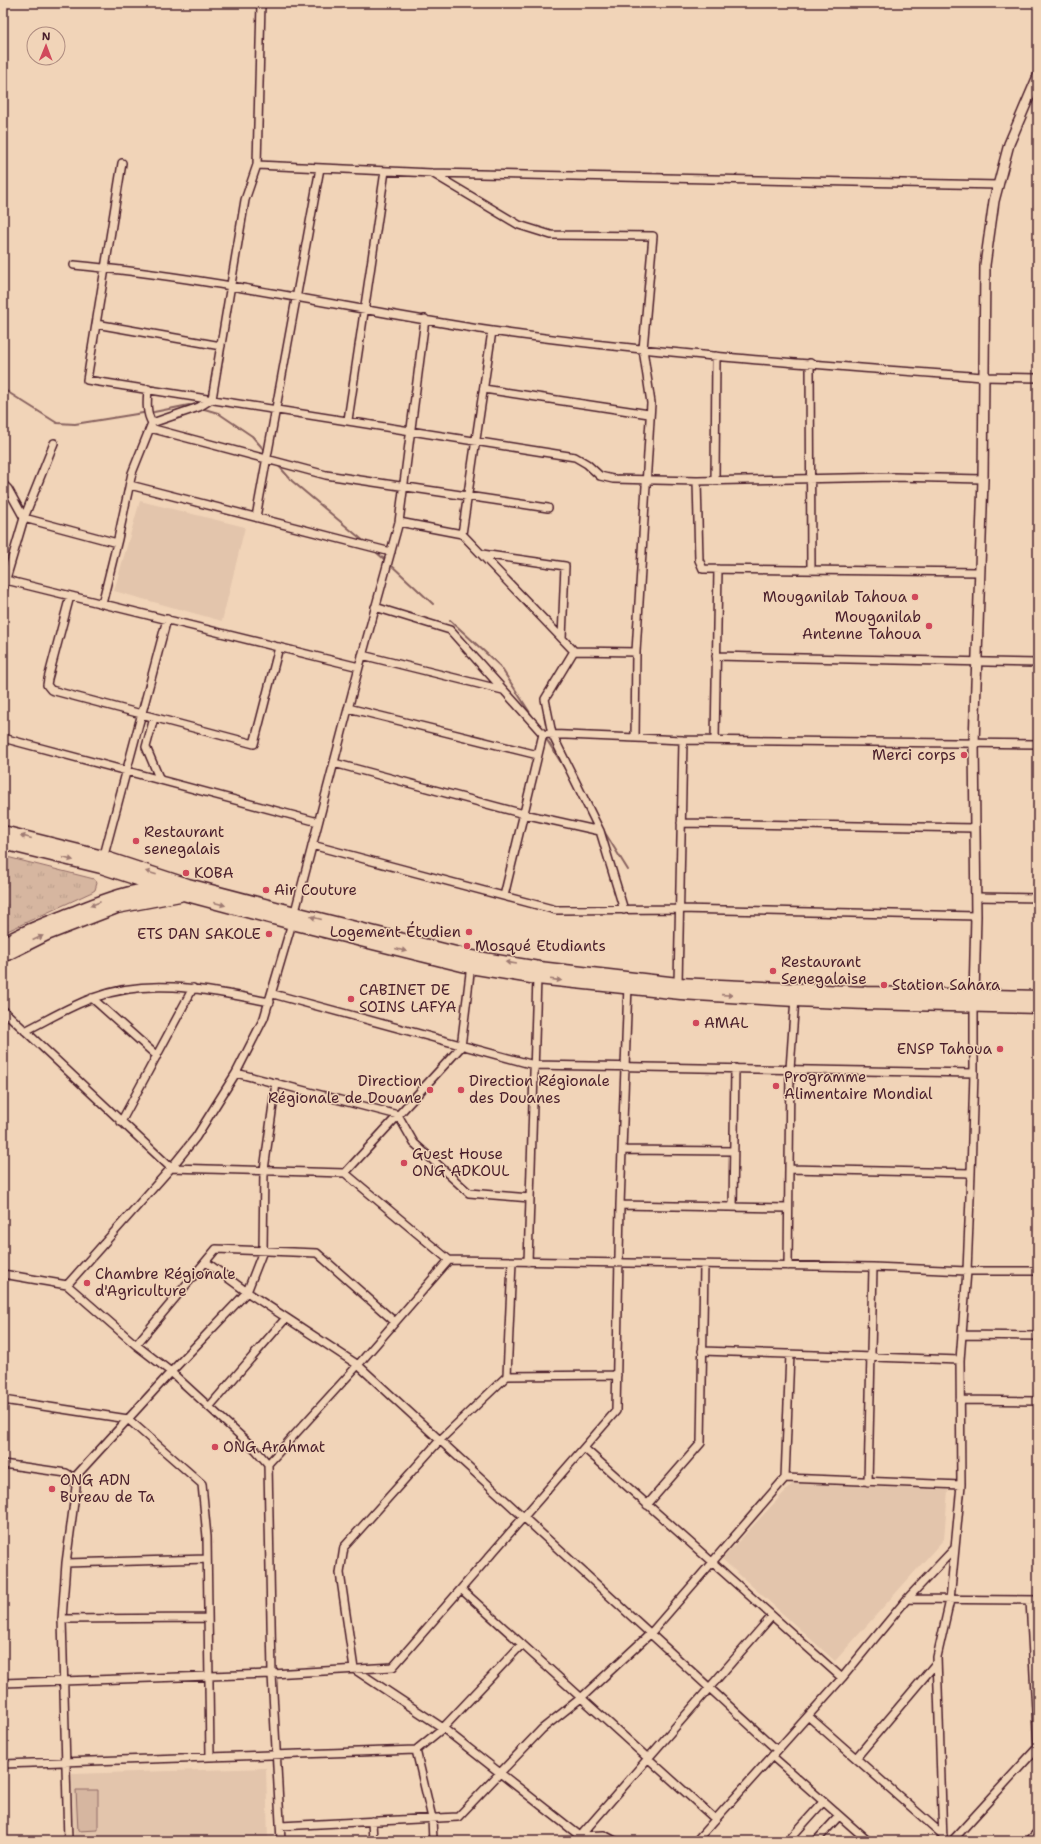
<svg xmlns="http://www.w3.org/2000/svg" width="1041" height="1844" font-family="'Shantell Sans',sans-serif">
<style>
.built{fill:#e3c5ac}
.grass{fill:url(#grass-tufts);stroke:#906a66}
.garden{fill:#d6b6a0;stroke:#906a66}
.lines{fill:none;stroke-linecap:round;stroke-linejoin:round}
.stream{stroke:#88625f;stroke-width:2}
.minor-casing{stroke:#4a1f2b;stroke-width:10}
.tertiary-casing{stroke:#4a1f2b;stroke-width:12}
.primary-casing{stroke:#4a1f2b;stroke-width:15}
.minor{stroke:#f1d4b8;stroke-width:7}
.tertiary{stroke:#f1d4b8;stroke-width:9}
.primary{stroke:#f1d4b8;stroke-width:12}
.oneway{fill:#9e7a72}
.poi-dot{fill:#d1495b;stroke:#f1d4b8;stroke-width:1.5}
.labels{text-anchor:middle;stroke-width:3;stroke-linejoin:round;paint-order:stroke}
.poi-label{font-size:15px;fill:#4a1f2b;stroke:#f1d4b8;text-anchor:start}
</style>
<defs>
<pattern id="grass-tufts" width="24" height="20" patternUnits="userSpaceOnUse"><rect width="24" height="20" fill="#d6b6a0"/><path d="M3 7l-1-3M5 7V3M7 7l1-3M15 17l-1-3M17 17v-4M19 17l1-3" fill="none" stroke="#b99c8a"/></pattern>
</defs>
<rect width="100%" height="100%" fill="#f1d4b8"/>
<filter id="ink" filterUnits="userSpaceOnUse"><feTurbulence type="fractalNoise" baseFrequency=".025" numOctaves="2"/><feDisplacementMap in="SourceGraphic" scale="8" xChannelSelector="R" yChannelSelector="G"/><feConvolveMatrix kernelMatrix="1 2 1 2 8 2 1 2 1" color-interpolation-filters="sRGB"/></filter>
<g filter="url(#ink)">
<!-- built -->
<path class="built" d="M140,501L245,527L222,621L114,591Z
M793,1483L948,1490L944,1539L835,1661L722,1559Z
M266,1768L268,1841H74L72,1774Z"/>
<!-- grass -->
<path class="grass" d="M3,856L94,879L97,883L95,890L92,892L3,933Z"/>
<!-- garden -->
<path class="garden" d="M76,1790H98V1830L78,1831Z"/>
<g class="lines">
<!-- stream -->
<path class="stream" d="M3,389L57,423L75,424L143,413
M201,408L218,413L252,436L265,451
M154,412L189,405L194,406
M278,465L292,481L366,543
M375,551L386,561
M390,564L433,604
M450,620L500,666L534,719
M545,737L567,772
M602,828L628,870"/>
<!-- minor casing -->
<g class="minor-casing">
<path id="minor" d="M122,163L87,380L575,457L587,464L600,476L613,479L697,481L894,477L983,479
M257,165L432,173L999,185
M432,173L519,225L551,235L653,236L643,349L651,403L636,652L635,738
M74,265C215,278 353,310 492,331C655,354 819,365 983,377L1038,378
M96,324L221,346
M810,363L811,570
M148,389C147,401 146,413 152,423
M484,389L649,414
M348,420L385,171
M150,428L326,475L548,508
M715,480L716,356
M697,481L699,560L703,569L979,572
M3,484L8,489L24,518L117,543
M130,485L391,552
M256,517L320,168
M399,522L462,534L574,651L636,652
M462,534L492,331
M482,554L565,566L562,638
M3,577L6,580L359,667
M3,589L24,518L54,443
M70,596L48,679L47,685L51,690L254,744L279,647
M102,604L118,539L132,473L152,423L199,407L212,399L245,200L257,165L261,3
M375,607L450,630L543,734L683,740L1038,744
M574,651L545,699L552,734L600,831
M362,655L503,690
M716,656L1038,663
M348,708L538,755
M154,718L146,747L160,780
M3,738L318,822
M715,740L718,569
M334,763L524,814L600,831L624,910
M681,823L975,828
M312,845L556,910L679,909L976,916
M103,859L167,619
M504,896L543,734
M976,897L1038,898
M678,984L683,740
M273,994L534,1065L974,1073
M92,998L157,1056
M3,1010L171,1168L345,1173L449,1260L873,1267L967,1271H1038
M25,1031C47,1020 70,1006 93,998C151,976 212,991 270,1002
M236,1073L398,1115L414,1143L469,1193L530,1198
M121,1122L193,988
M622,1150L734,1151
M789,1169L971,1173
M345,1173L461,1047L471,965
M620,1205L788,1208
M733,1207L735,1068
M206,1262L247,1292L358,1365L777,1750
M512,1262L507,1376L440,1440L344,1547L340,1573L354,1669L443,1728L580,1836L604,1835L615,1841
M528,1262L537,978
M788,1266L790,1069L795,998
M3,1274L67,1285L136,1345L171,1372L256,1450L268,1464L272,1674L281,1841
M67,1285L171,1168L196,1137L236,1073L264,1018L292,923L359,667L399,522L425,319
M962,1335L1038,1336
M136,1345L216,1249L317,1253L395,1322
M702,1351L960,1360
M507,1376L617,1375
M3,1400L128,1419L202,1484L207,1537L210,1757
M960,1400L1038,1401
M209,1407L286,1318
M584,1448L842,1678
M3,1464L66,1473L74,1478L76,1487L66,1563L62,1619L68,1841
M268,1464L358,1365L449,1260
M74,1478L171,1372L247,1292L263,1251L264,1170L276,1083
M785,1478L961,1485
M868,1482L873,1267
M647,1505L701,1443L704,1265
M66,1563L207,1559
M461,1589L715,1819
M907,1599L1038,1600
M1030,1600L1038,1749
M62,1619L208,1618
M3,1683L272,1674L393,1667L616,1411L620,1205L628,985
M808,1716L943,1835
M772,1756L868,1841
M856,1758L937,1662
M3,1764L416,1750
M372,1821L373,1841
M280,1826L458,1817L542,1729L581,1698L650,1634L785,1478L790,1354
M433,1841L432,1818L416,1750L443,1728L522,1644
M576,1841L772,1616
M696,1841L842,1678L907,1599L955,1548L961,1485L960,1360L967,1271L971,1173L974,1073V1003
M788,1841L823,1802
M816,1841L839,1816
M943,1841L937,1657L950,1600L955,1548
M952,1841L1038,1747
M1029,1841L1038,1831"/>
</g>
<!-- tertiary casing -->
<g class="tertiary-casing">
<path id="tertiary" d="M974,996L976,916L974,743L983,479L985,265L994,201L1009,144L1038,76"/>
</g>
<!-- primary casing -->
<g class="primary-casing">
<path id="primary" d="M3,832L103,857L188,885L295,913L472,957L539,968L678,984L866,993L1038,997
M3,843L101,867L183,894L292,923L470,967L537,978L681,993L795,1000L866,1003L1038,1007
M3,944C24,931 48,923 70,914C99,903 127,890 159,889
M3,956L47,934L117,907L180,895"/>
</g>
<!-- minor -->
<use href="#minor" class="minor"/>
<!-- tertiary -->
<use href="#tertiary" class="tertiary"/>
<!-- primary -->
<use href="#primary" class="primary"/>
</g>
<!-- one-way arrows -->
<defs><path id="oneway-solid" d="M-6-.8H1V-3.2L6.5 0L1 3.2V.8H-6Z"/></defs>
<g class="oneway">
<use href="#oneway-solid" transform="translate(26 837) rotate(-166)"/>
<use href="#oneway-solid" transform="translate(68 859) rotate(14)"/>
<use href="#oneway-solid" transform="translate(151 873) rotate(-162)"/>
<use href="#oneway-solid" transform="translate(95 904) rotate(159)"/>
<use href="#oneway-solid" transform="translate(220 904) rotate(15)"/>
<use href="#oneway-solid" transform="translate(316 918) rotate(-166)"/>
<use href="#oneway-solid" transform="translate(38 938) rotate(-25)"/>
<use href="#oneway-solid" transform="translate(401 950) rotate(14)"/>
<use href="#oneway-solid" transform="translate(511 963) rotate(-171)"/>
<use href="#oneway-solid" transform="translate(556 980) rotate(7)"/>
<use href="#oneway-solid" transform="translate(727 995) rotate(4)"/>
</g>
</g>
<!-- markers -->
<g class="poi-dot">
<circle cx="915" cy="597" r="4"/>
<circle cx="929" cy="626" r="4"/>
<circle cx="964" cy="755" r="4"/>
<circle cx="136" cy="841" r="4"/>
<circle cx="186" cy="873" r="4"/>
<circle cx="266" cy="890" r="4"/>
<circle cx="469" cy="932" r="4"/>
<circle cx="269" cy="934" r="4"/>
<circle cx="467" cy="946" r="4"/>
<circle cx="773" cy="971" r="4"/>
<circle cx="884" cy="985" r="4"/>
<circle cx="351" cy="999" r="4"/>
<circle cx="696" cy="1023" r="4"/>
<circle cx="1000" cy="1049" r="4"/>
<circle cx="776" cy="1086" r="4"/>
<circle cx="430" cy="1090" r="4"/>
<circle cx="461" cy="1090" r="4"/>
<circle cx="404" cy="1163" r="4"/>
<circle cx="87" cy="1283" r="4"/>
<circle cx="215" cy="1447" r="4"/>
<circle cx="52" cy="1489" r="4"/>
</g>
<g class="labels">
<!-- poi labels -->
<g class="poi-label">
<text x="907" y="602" text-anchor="end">Mouganilab Tahoua</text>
<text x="921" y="622" text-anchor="end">Mouganilab<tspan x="921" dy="17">Antenne Tahoua</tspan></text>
<text x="956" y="760" text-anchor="end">Merci corps</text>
<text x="144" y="837">Restaurant<tspan x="144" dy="17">senegalais</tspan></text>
<text x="194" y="878">KOBA</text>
<text x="274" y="895">Air Couture</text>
<text x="461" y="937" text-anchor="end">Logement Étudien</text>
<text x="261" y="939" text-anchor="end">ETS DAN SAKOLE</text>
<text x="475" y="951">Mosqué Etudiants</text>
<text x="781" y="967">Restaurant<tspan x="781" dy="17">Senegalaise</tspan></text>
<text x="892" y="990">Station Sahara</text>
<text x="359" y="995">CABINET DE<tspan x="359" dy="17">SOINS LAFYA</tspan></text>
<text x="704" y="1028">AMAL</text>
<text x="992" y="1054" text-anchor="end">ENSP Tahoua</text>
<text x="784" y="1082">Programme<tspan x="784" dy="17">Alimentaire Mondial</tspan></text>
<text x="422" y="1086" text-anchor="end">Direction<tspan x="422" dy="17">Régionale de Douane</tspan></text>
<text x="469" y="1086">Direction Régionale<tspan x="469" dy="17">des Douanes</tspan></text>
<text x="412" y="1159">Guest House<tspan x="412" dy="17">ONG ADKOUL</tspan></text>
<text x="95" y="1279">Chambre Régionale<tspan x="95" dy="17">d'Agriculture</tspan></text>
<text x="223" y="1452">ONG Arahmat</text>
<text x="60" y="1485">ONG ADN<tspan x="60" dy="17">Bureau de Ta</tspan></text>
</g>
</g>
<!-- margin -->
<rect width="1041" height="1844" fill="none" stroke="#f1d4b8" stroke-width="16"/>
<rect x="8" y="8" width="1025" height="1828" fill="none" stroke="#4a1f2b" stroke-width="1.5" filter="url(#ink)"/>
<!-- north arrow -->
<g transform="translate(46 46) rotate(1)"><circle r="19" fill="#f1d4b8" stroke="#ae8c80"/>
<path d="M0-3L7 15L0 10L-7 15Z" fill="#d1495b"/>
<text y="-6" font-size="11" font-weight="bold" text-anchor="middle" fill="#4a1f2b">N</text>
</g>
</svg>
